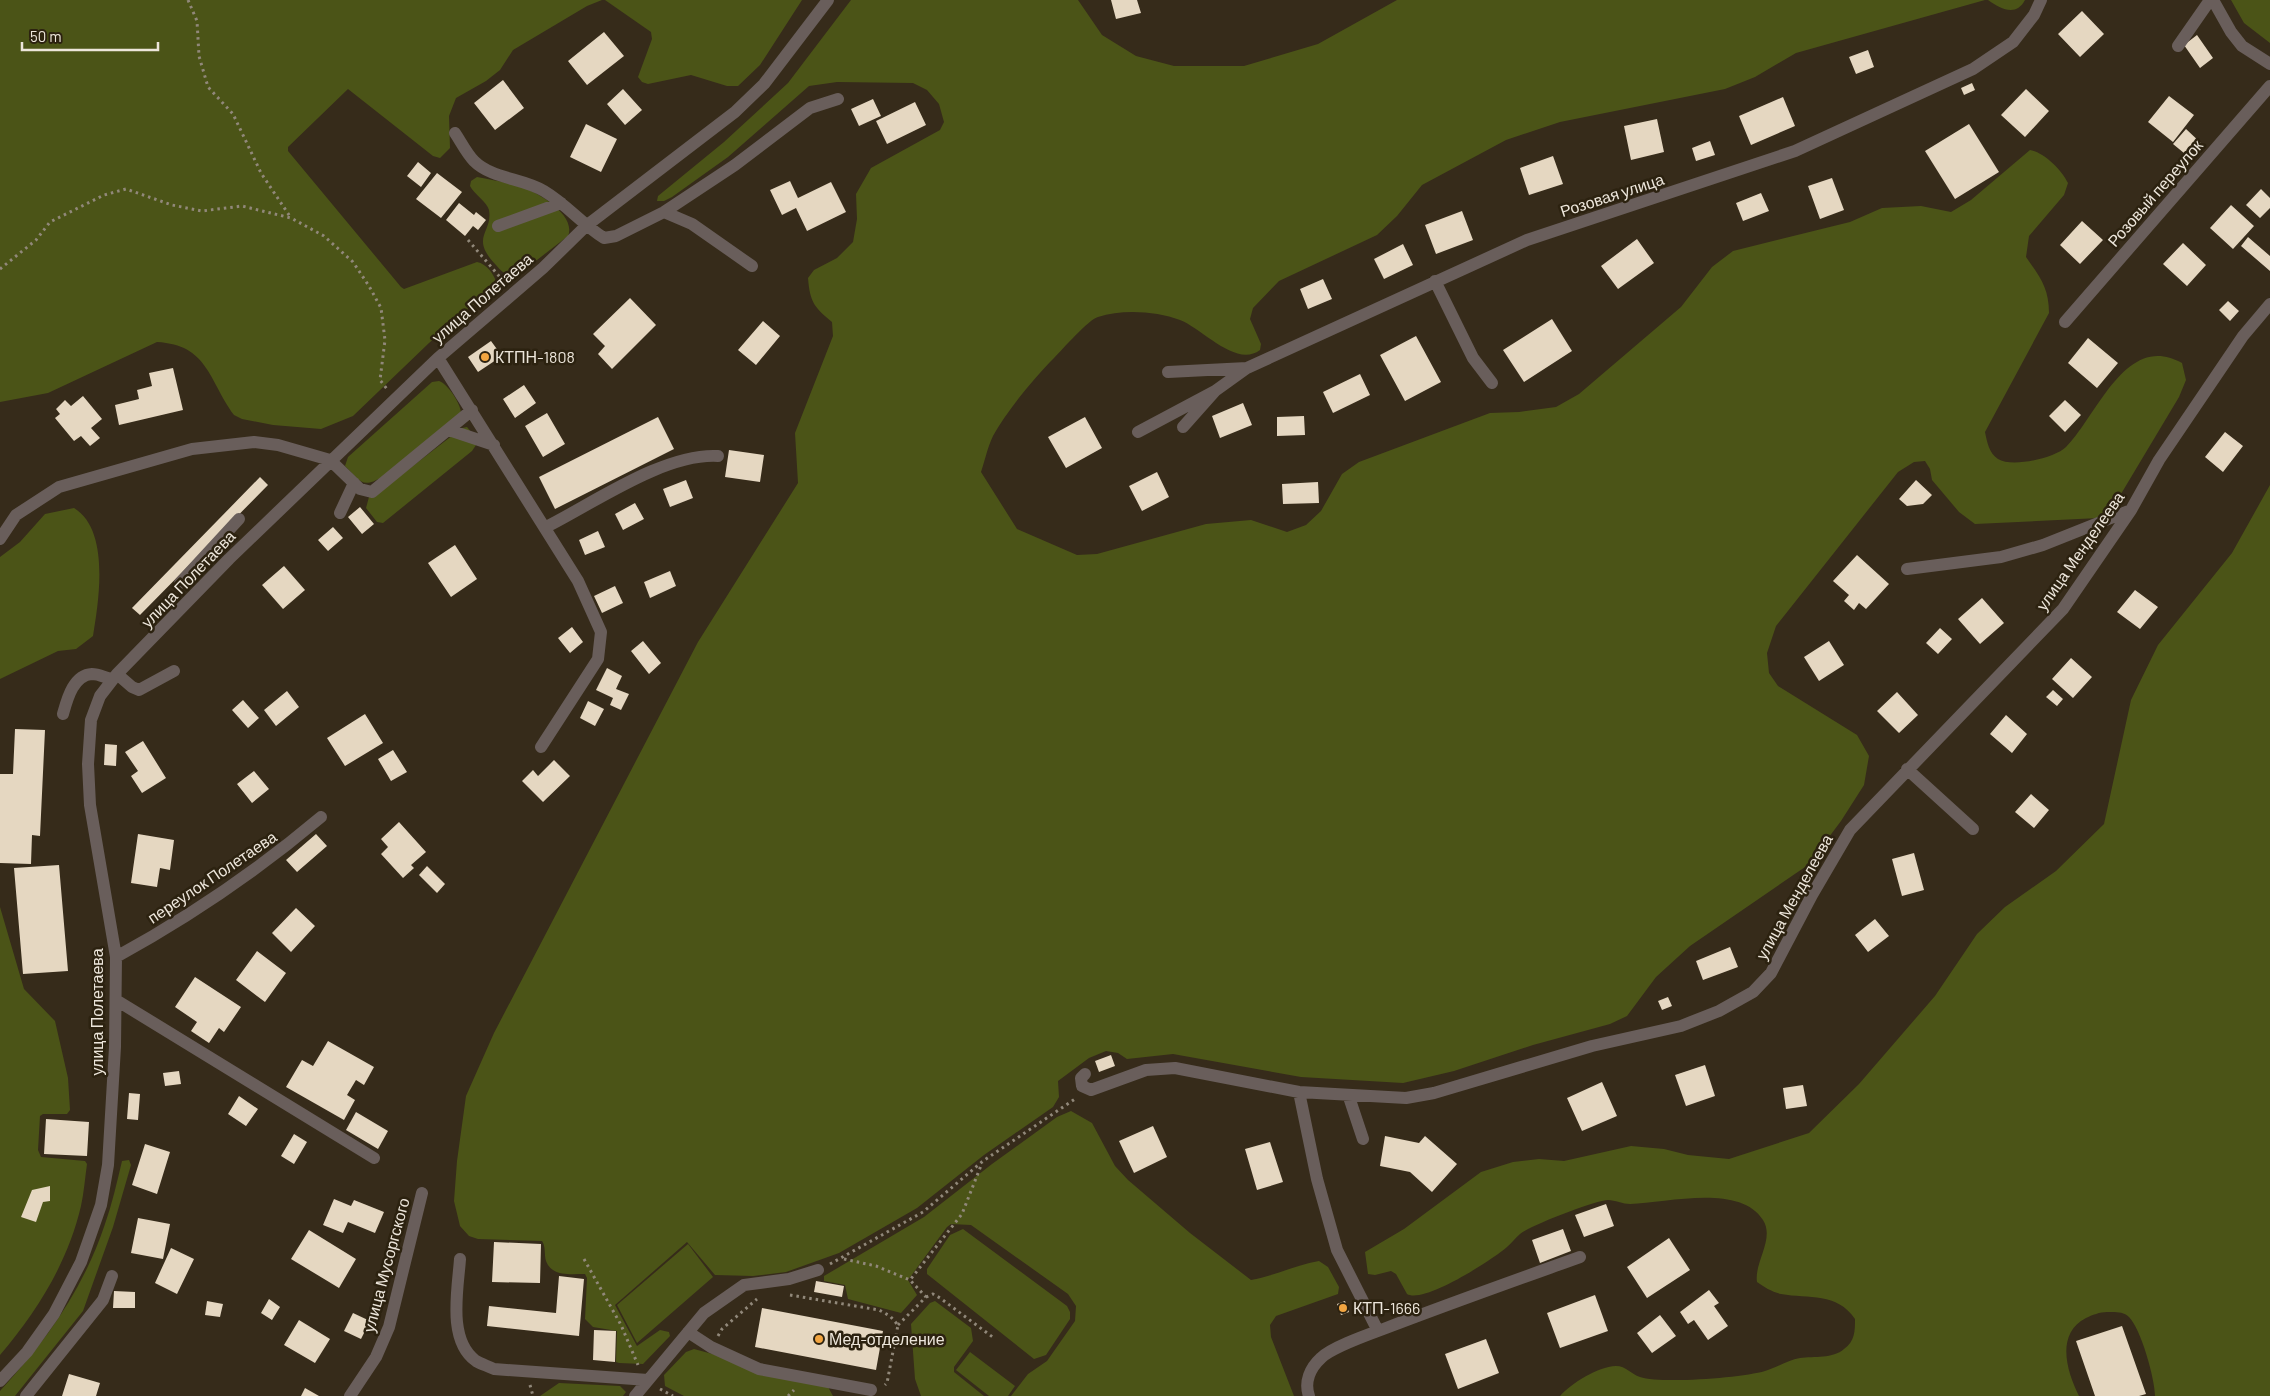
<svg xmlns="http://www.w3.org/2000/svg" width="2270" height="1396" font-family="Barlow,sans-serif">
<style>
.green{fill:#4b5417}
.building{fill:#e5d7c1}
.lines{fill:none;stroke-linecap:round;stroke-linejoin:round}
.path{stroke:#91887a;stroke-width:3;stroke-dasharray:2.5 4;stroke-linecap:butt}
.minor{stroke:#695e5b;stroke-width:12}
.poi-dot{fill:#f2a541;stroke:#2c2210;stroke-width:2}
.labels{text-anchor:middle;stroke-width:5;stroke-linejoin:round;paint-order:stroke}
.street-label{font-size:16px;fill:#ede6db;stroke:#2c2210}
.poi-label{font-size:16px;fill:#ede6db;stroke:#2c2210;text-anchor:start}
</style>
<rect width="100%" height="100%" fill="#362b1a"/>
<!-- green -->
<path class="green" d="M0,0H602L587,6L513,50L500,70L486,81L456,98L449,116L450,148L440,158L433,156L348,89L288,147V151L401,287L404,289L477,262C487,264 494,274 497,284L429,343L353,416L321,429L273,425L242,419L234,415C208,379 208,345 157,342L48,393L0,402Z
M605,0H802L760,65L738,86H727L691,75L648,84L642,82L638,77L652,39L651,32Z
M851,0H1078L1102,35L1136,56L1174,66H1244L1318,44L1397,0H1985L1796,53L1755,77L1725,89L1560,122L1506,140L1422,185L1397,216L1377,235L1279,281L1253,308L1250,319L1261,344L1260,350C1236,368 1203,329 1180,320C1156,311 1122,309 1098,317C1089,319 1062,350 1054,358C1034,378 1007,411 993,436C988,446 985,460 981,472L1017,529L1077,555L1097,554L1206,524L1251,520L1287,532L1306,525L1321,511L1342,474L1359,462L1490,413L1519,412L1556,407L1579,394L1681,307L1712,267L1733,251L1850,222L1882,208L1921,206L1951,212L1971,200L2030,150C2044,152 2062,170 2068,183L2064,195L2029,236L2026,257C2040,277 2049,288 2049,313L1985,432C1987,442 1989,453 1998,459C2012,468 2055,458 2066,447C2097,416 2126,331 2182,363L2186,380L2179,397L2112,509L2099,518L1975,524L1959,512L1932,480L1930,469L1925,461L1914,462L1898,472L1776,626L1767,653L1769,673L1778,686L1857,735L1869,756L1864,785L1841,821L1808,865L1690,946L1656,977L1627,1016L1610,1024L1533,1045L1454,1071L1403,1083L1301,1077L1173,1054L1127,1059L1118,1053L1106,1051L1089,1058L1058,1081L1059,1097L1053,1107L984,1155L917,1208L839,1253L786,1272L753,1276L715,1275L687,1242L615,1305L637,1346L660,1330L669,1332L670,1336L643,1364L619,1363L616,1362L617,1331L593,1327L585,1319L587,1278L585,1274C571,1274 552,1277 546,1261C544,1254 546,1247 542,1241L478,1239L469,1236L460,1226L454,1201L457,1161L466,1096L494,1033L698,642L798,483L795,433L833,336L832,322C814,307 810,302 808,278L814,270L837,258L853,242L857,219L856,194L871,168L940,130L944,122L939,104L927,90L913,83L837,82L809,86L728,157L672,197L664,201H657L658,196L724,142L788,83Z
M1988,0H2025C2016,17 2001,9 1988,0Z
M2231,0H2270V43L2244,23Z
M477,177C491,180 507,182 520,186C537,192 577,215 568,236L515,277C506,276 501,271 496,265C469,237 493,233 489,210C487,202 474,194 470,186L471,181Z
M439,381C448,384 461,404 461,413L382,477C362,489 360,481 345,466L348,457L432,382Z
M467,427L476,438V445L472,451L383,523L377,522L366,508L369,497L378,493L462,428Z
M2270,485V1396H2155C2155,1379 2141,1329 2129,1317C2123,1311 2114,1312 2107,1312C2100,1312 2092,1315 2086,1318C2055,1334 2067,1372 2079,1396H1560C1572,1383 1597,1367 1616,1366C1626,1366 1631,1374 1640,1377C1661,1384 1742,1378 1765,1371C1776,1368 1788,1360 1800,1358C1814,1356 1833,1359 1844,1349C1855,1341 1855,1331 1855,1319C1837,1292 1809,1299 1781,1294C1772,1292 1764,1287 1757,1282C1754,1262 1775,1239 1763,1220C1740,1183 1666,1203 1630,1204C1623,1204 1615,1200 1608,1200C1596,1200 1529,1226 1520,1234C1515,1238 1512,1243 1507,1247C1492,1260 1424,1304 1407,1294L1396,1274L1391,1271L1375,1275L1368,1274L1365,1252L1404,1229L1481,1172L1513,1162L1539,1159L1564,1161L1631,1146L1664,1149L1688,1155L1729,1159L1809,1133L1859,1084L1935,996L1977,934L2005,907L2056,871L2104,824L2131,700L2158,645L2232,553Z
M74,508C110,530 99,600 93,636L76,649L58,651L0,679V557L20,542L45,514Z
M0,907L24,989L55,1021L68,1078L70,1110L67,1114H43L40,1116L38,1150L41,1157L85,1161L87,1164C85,1178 84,1192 81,1206C68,1262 37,1312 0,1355Z
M1071,1111L1092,1123L1115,1166L1128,1180L1190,1233L1251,1280C1274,1276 1296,1265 1319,1261L1328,1267L1339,1287L1338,1294L1276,1316L1270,1325L1271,1337L1294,1396H1011L1028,1374L1047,1361L1075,1321L1076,1306L1068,1294L971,1225L951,1224L947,1227L908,1280L917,1295L901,1313L848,1299L845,1285L824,1281V1276L924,1217L992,1164L1057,1117Z
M129,1160L131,1165L113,1227L83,1311L15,1396H0V1391C46,1341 83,1290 105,1224C112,1204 117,1182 122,1161Z
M963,1229L1067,1306L1070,1312V1319L1046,1355L1034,1359L927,1274V1269L950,1235Z
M688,1244L713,1277L637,1343L617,1305Z
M935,1301L971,1328L973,1341L954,1367V1372L984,1396H921L915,1379L911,1324L930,1303Z
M694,1349L827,1385L833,1396H684L665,1386L664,1375L686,1352Z
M970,1352L1015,1386L1008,1396H989L956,1370Z
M559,1383L620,1386L626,1392L623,1396H540Z"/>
<!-- building -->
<path class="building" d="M1111,0H1137L1141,13L1116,19Z
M2082,11L2104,34L2080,57L2058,34Z
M604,32L624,56L587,85L568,61Z
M2197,35L2213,58L2200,68L2184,45Z
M1868,50L1874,67L1856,74L1849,57Z
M503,80L524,108L495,130L474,103Z
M1972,83L1975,90L1964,95L1961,88Z
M623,89L642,110L625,125L607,104Z
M2026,89L2049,111L2025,137L2001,115Z
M2169,96L2194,115L2173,142L2148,122Z
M1783,97L1795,126L1751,145L1739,116Z
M873,99L881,116L859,126L851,109Z
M915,102L926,125L887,144L876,121Z
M1657,119L1664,152L1631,160L1624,126Z
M586,124L617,139L601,172L570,157Z
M1969,124L1999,172L1955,199L1925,151Z
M2186,129L2202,144L2190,158L2173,144Z
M1710,141L1715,155L1696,161L1692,148Z
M1553,156L1563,184L1529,195L1520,168Z
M418,162L431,173L421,187L407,176Z
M437,173L462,192L441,218L416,199Z
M1832,178L1844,210L1820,219L1808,186Z
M790,181L798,198L831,182L846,212L807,231L796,208L782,215L770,190Z
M2261,189L2270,198V208L2260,218L2246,205Z
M1761,193L1769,211L1743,221L1736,203Z
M459,203L474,215L476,212L486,220L478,230L473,226L465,236L446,220Z
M2231,205L2254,226L2233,249L2210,228Z
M1462,211L1473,240L1436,254L1425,225Z
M2082,221L2103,240L2080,264L2060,245Z
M2248,237L2270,256V271L2241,246Z
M1637,239L1654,263L1618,289L1601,266Z
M2183,243L2206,265L2187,286L2163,264Z
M1403,244L1413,265L1384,279L1374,259Z
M1323,279L1332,299L1308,309L1300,289Z
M630,298L656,325L612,369L598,354L605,346L593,334Z
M2228,301L2239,311L2230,321L2219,310Z
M1552,319L1572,351L1524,382L1503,350Z
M763,321L780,336L756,365L738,350Z
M1416,336L1441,382L1405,401L1380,355Z
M2088,338L2118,363L2097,388L2068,363Z
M491,341L502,356L478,372L468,357Z
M173,368L183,410L119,425L115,405L139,399L137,390L152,386L149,373Z
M1360,374L1370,395L1333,413L1323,392Z
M524,385L536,403L515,418L503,399Z
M83,396L102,419L91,428L100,438L90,446L81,436L74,441L55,418L60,414L56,409L65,400L71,406Z
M2065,400L2081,415L2065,432L2049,416Z
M1243,403L1252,425L1220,438L1212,416Z
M547,413L565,444L543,457L525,426Z
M1304,416L1305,435L1277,436V417Z
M658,417L674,449L555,509L539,477Z
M1085,417L1102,448L1066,468L1048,437Z
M2225,432L2243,446L2223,472L2205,457Z
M729,450L764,455L760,482L725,477Z
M1157,472L1169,497L1142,511L1129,486Z
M260,477L268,485L140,615L132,608Z
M686,480L693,498L670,507L663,489Z
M1916,480L1932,495L1923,504L1907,506L1899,499Z
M1318,482L1319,503L1283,504L1282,484Z
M635,503L644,519L623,530L615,514Z
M360,507L374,524L362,534L348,517Z
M333,527L343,538L328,551L318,540Z
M598,531L605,547L585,555L579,540Z
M455,545L477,579L451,597L428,563Z
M1857,555L1889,584L1866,609L1859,603L1854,610L1844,601L1849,595L1833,581Z
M284,566L305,590L283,609L262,585Z
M670,571L676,586L650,598L644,582Z
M615,586L623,603L602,613L594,596Z
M2135,590L2158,607L2140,629L2117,612Z
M1982,598L2004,623L1980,644L1958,619Z
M572,627L583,642L570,653L558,638Z
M1940,628L1952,639L1938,654L1926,643Z
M643,641L661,663L649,674L631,651Z
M1829,641L1844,665L1819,681L1804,657Z
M2071,658L2092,677L2073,698L2052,679Z
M607,668L622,676L616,689L629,694L621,710L610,705L613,698L596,690Z
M2053,690L2063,699L2057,706L2046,697Z
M287,691L299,707L276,726L264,710Z
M1897,692L1918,715L1899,733L1877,711Z
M243,700L259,718L248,728L232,710Z
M588,701L604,709L595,726L580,718Z
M365,714L383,743L345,766L327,738Z
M2006,715L2027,734L2012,753L1990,734Z
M15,729L45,730L40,836L32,835L31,864L0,863V774H13Z
M143,741L166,778L142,793L131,776L138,771L125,752Z
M105,744L117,745L116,766L104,765Z
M393,750L407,772L391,781L378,759Z
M554,760L570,776L543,802L522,781L533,770L538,776Z
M254,771L269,789L252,803L237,784Z
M2031,794L2049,810L2034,828L2015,812Z
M399,822L426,852L411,865L414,868L403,878L381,854L388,847L381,839Z
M138,834L174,840L170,870L160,868L157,887L131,883Z
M316,834L327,846L297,872L286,860Z
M1914,853L1924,890L1902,896L1892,859Z
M59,865L68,971L23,974L14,868Z
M427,866L445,884L437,893L419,875Z
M296,908L315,926L291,952L272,933Z
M1875,919L1889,936L1868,952L1855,935Z
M1730,947L1738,967L1703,980L1696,961Z
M257,951L286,973L265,1002L236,980Z
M195,977L241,1007L224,1032L219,1028L209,1043L191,1031L197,1022L175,1007Z
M1668,997L1672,1006L1662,1010L1658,1001Z
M328,1041L374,1067L364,1085L356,1080L347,1095L355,1100L344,1120L286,1087L302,1060L313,1066Z
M1111,1055L1115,1066L1099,1072L1095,1061Z
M1705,1065L1715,1096L1686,1106L1675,1075Z
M179,1071L181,1084L165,1086L163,1073Z
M1602,1082L1617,1116L1582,1131L1567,1098Z
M1803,1085L1807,1106L1786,1109L1783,1088Z
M129,1093L140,1094L138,1120L127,1119Z
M239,1096L258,1109L246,1126L228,1114Z
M356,1112L388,1131L378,1149L346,1130Z
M46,1119L89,1122L87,1156L44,1154Z
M1153,1126L1167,1157L1134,1173L1119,1141Z
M294,1134L307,1142L294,1164L281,1156Z
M1385,1136L1419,1143L1425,1136L1457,1164L1432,1192L1410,1172L1380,1166Z
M1270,1142L1283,1182L1257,1190L1245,1149Z
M145,1144L170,1152L157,1194L132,1185Z
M50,1186V1201L43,1202L36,1222L21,1217L32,1190Z
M334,1199L351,1206L354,1200L384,1212L375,1233L348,1222L343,1233L323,1225Z
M1606,1204L1614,1226L1584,1237L1575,1215Z
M138,1218L170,1224L163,1259L131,1253Z
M1563,1229L1571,1251L1540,1263L1532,1240Z
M309,1230L356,1259L339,1288L291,1259Z
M1669,1238L1690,1270L1647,1298L1627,1267Z
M494,1242L541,1244L540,1283L492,1282Z
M171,1248L194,1259L177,1294L155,1283Z
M559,1276L584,1279L579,1336L487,1326L489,1306L556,1313Z
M816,1281L844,1286L842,1297L814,1292Z
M1709,1290L1719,1303L1714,1306L1728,1326L1708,1340L1694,1320L1688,1324L1680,1312Z
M114,1291L135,1292V1308H113Z
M1595,1295L1608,1331L1560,1348L1547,1313Z
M269,1299L280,1307L272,1320L261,1313Z
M207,1301L223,1304L220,1317L205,1315Z
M1345,1301L1349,1312L1341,1315L1337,1304Z
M762,1308L883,1331L876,1370L755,1347Z
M353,1313L370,1321L361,1339L344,1331Z
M1660,1315L1676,1336L1652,1353L1637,1333Z
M299,1320L330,1339L315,1363L284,1345Z
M2122,1326L2146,1394L2139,1396H2095L2076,1341Z
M594,1330L616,1331L615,1362L593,1360Z
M1486,1339L1499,1373L1458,1389L1445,1354Z
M69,1374L100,1383L96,1396H62Z
M305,1388L319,1396H301Z"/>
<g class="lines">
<!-- path -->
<path class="path" d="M188,0L197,21L199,56L208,87L233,114L261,173L291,218
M468,240L505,283
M0,269L36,240L50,222L104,195L126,189L172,205L202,211L242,206L291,218L324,236L353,262L369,286L381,308L385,340L380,380L387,389
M584,1259L621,1325L638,1365
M844,1259L876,1266L910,1280
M830,1264L923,1212L983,1161L1075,1099
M790,1295L879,1310L890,1316L898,1325L887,1383L885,1385
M926,1297L933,1294L940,1298L994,1338
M898,1325L926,1297L910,1280L962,1214L982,1163
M718,1336L722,1329L757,1299
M530,1385L533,1396
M660,1389L673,1396
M788,1396L794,1390"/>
<!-- minor -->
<path class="minor" d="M2213,0L2231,32L2242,46L2270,64
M2178,46L2210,0
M455,133C461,142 467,154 474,161C492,179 523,178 544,191C566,204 582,224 604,238L616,236L664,212L735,165L810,108L838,99
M664,212L692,224L752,266
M498,226L561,203
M1435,281L1473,358L1492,383
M2065,322L2270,86
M438,358L578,581L601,632L598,659L541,747
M1168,372L1247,368L1527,240L1795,151L1973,69L2013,42L2034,15L2041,0
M1183,427L1215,391L1247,368
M449,430L494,445
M1138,432L1215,391
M340,513L354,483
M546,527C594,503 664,453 718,456
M0,539L16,515L59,487L192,449L254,442L278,445L330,460L360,489L372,492L472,410
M1907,569L2001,557L2043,545L2131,510
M180,583L239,519
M117,674L132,687L139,690L174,671
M63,714C67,700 73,675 92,674C99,674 106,678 112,679
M1907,769L1973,829
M116,957C189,917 257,871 321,817
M116,1000L374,1158
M1085,1074L1081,1078L1082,1086L1091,1090L1146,1070L1175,1068L1299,1092L1406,1098L1434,1093L1592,1046L1681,1026L1719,1011L1753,992L1771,973L1812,895L1850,830L2063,609L2131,510L2159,460L2243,336L2270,304
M1299,1092L1317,1179L1337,1250L1378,1331
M1349,1097L1363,1139
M460,1259C458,1289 447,1340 476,1361C481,1364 488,1366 494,1369L648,1380
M688,1332L711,1347L759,1369L871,1390
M0,1381L27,1352L54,1314L81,1262L101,1205L108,1165L115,1047L116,957L90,805L88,764L91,720L100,696L117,674L229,559L438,358L543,268L586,226L735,112L764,84L828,0
M26,1396L103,1300L112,1276
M350,1396L376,1357L389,1327L422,1193
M635,1396L704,1313L744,1285L789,1279L818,1270
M1309,1396C1304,1382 1310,1368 1321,1358C1332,1347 1370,1334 1386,1328C1451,1303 1516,1280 1580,1257"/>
</g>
<!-- markers -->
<g class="poi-dot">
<circle cx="485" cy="357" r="5"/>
<circle cx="1343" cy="1308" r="5"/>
<circle cx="819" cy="1339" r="5"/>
</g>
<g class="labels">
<!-- street labels -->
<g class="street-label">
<text transform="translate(2155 193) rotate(-49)" y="6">Розовый переулок</text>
<text transform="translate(1612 195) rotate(-18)" y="6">Розовая улица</text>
<text transform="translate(482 298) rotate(-41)" y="6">улица Полетаева</text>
<text transform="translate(2080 551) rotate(-55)" y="6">улица Менделеева</text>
<text transform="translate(188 579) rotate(-46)" y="6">улица Полетаева</text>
<text transform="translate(212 877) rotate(-34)" y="6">переулок Полетаева</text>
<text transform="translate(1794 897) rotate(-61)" y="6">улица Менделеева</text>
<text transform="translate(97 1012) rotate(-90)" y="6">улица Полетаева</text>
<text transform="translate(386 1265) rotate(-75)" y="6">улица Мусоргского</text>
</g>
<!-- poi labels -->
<g class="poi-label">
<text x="495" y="363">КТПН-1808</text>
<text x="1353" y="1314">КТП-1666</text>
<text x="829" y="1345">Мед-отделение</text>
</g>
</g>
<!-- scale -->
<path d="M22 42v8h136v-8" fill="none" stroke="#ede6db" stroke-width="2.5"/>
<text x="30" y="42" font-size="15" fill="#ede6db" stroke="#2c2210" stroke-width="4" paint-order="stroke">50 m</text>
</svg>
